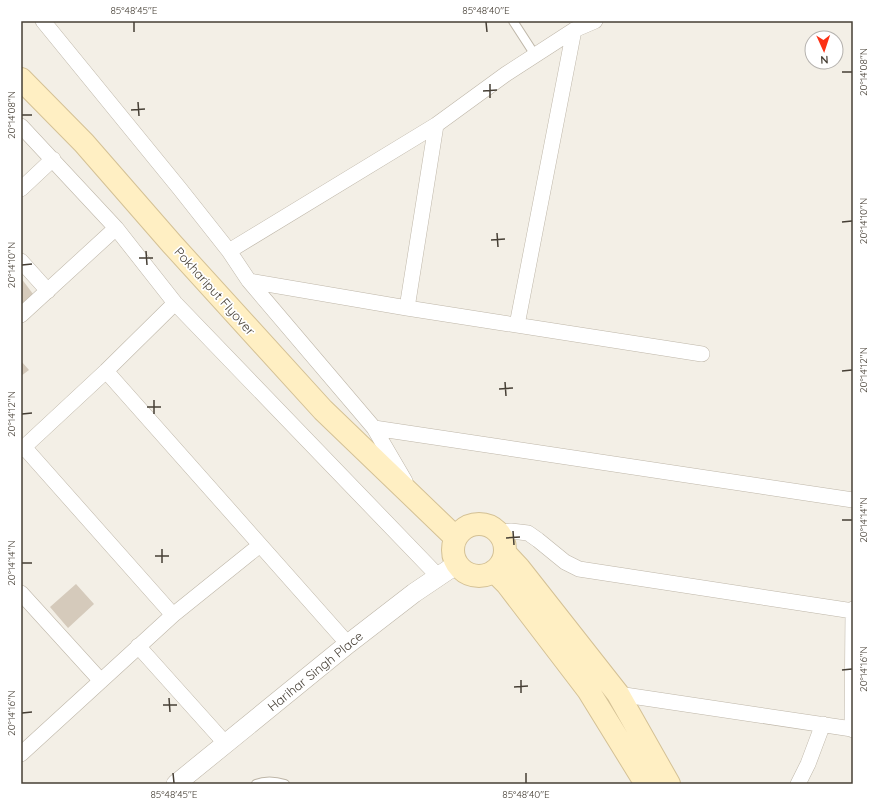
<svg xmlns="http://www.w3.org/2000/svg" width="874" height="805" font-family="Quicksand,sans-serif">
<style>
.building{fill:#d5cabb}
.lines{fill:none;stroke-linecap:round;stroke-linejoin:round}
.service-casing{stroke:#beb6a8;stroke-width:10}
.minor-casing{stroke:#beb6a8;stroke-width:16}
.tertiary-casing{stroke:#beb6a8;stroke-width:20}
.secondary-casing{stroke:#d4c195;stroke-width:24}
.service{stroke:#fff;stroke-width:8}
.minor{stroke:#fff;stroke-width:15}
.tertiary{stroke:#fff;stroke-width:19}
.secondary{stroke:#ffefc3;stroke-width:22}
.ticks{fill:none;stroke:#463f35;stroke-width:1.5}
.labels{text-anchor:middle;stroke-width:3.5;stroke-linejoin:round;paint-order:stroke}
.street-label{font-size:13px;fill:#463f35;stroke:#fff}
.neatline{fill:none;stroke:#463f35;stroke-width:1.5}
.ticks-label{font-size:10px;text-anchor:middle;fill:#463f35}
</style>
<rect width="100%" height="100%" fill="#f3efe6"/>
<!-- building -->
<path class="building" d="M21,278L36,298L21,311Z
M21,361L29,370L21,376Z
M76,584L94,604L68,628L50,607Z"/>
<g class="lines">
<!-- service casing -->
<g class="service-casing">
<path id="service" d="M513,21L535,55
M256,784C266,780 275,781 285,784"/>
</g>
<!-- minor casing -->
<g class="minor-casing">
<path id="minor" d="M43,21L180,189L229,251L249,281L374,428
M21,126L116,228L175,303L439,577
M21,189L53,159
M229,251L436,125L506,74L574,30L595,21
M21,261L48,291
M249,281L407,308L702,354
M407,308L436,125
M21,315L116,228
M517,325L574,30
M106,371L348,644
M24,447L173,615
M21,450L106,371L175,303
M405,481L374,428L853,500
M499,533L511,531L528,533L538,540L565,562L579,569L853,611
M21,593L101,681
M138,646L225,743
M618,694L852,729L853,730
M852,729L853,609
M21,754L173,615L260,545
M798,784L808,764L823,724"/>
</g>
<!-- tertiary casing -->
<g class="tertiary-casing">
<path id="tertiary" d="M176,784L348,644L414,593L457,564"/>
</g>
<!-- secondary casing -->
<g class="secondary-casing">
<path id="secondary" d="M21,79L84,143L172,244L323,410L456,538
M453 550a26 26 0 1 1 52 0a26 26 0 1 1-52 0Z
M505,553L519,568L618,694L669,784
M494,571L507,584L588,690L646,784"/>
</g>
<!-- service -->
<use href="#service" class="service"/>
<!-- minor -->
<use href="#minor" class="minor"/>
<!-- tertiary -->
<use href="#tertiary" class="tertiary"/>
<!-- secondary -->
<use href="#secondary" class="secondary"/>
</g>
<!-- ticks -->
<path class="ticks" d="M134,22V32M486,22L487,32M842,72H852M490,84V98M483,91L497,90M138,102L139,116M131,110L145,109M22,115H32M842,222L852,221M497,233L498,247M491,240L505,239M146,251L147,265M139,258H153M22,265L32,264M842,371L852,370M505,382L506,396M499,389L513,388M154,400V414M147,407H161M22,414L32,413M842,520H852M513,531L514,545M506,538L520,537M162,549V563M155,556H169M22,563H32M842,670L852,669M521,680V693M514,687L528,686M169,698L170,712M163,705H177M22,713L32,712M173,773L174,783M526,773V783"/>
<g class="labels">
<!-- street labels -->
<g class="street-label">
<text transform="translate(215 291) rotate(48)" y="5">Pokhariput Flyover</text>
<text transform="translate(315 671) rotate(-39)" y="5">Harihar Singh Place</text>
</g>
</g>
<!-- border -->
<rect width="874" height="805" fill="none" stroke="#ffffff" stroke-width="44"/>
<!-- north arrow -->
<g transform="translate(824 50) rotate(177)"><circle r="19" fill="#ffffff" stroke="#b5b2ae"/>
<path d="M0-3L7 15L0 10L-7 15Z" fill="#fc3013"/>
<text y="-6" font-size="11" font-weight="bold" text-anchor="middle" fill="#463f35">N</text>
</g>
<rect x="22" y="22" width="830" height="761" class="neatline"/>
<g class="ticks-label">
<text x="134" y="14">85°48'45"E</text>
<text x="486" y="14">85°48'40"E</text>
<text transform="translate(863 72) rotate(-90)" y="4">20°14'08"N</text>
<text transform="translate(11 115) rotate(-90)" y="4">20°14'08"N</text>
<text transform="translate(863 221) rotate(-90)" y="4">20°14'10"N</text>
<text transform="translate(11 265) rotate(-90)" y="4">20°14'10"N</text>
<text transform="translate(863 370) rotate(-90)" y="4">20°14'12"N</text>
<text transform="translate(11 414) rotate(-90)" y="4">20°14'12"N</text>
<text transform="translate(863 520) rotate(-90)" y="4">20°14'14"N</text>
<text transform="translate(11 563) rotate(-90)" y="4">20°14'14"N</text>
<text transform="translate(863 669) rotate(-90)" y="4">20°14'16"N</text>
<text transform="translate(11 713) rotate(-90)" y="4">20°14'16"N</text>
<text x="174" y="798">85°48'45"E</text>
<text x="526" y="798">85°48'40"E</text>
</g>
</svg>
